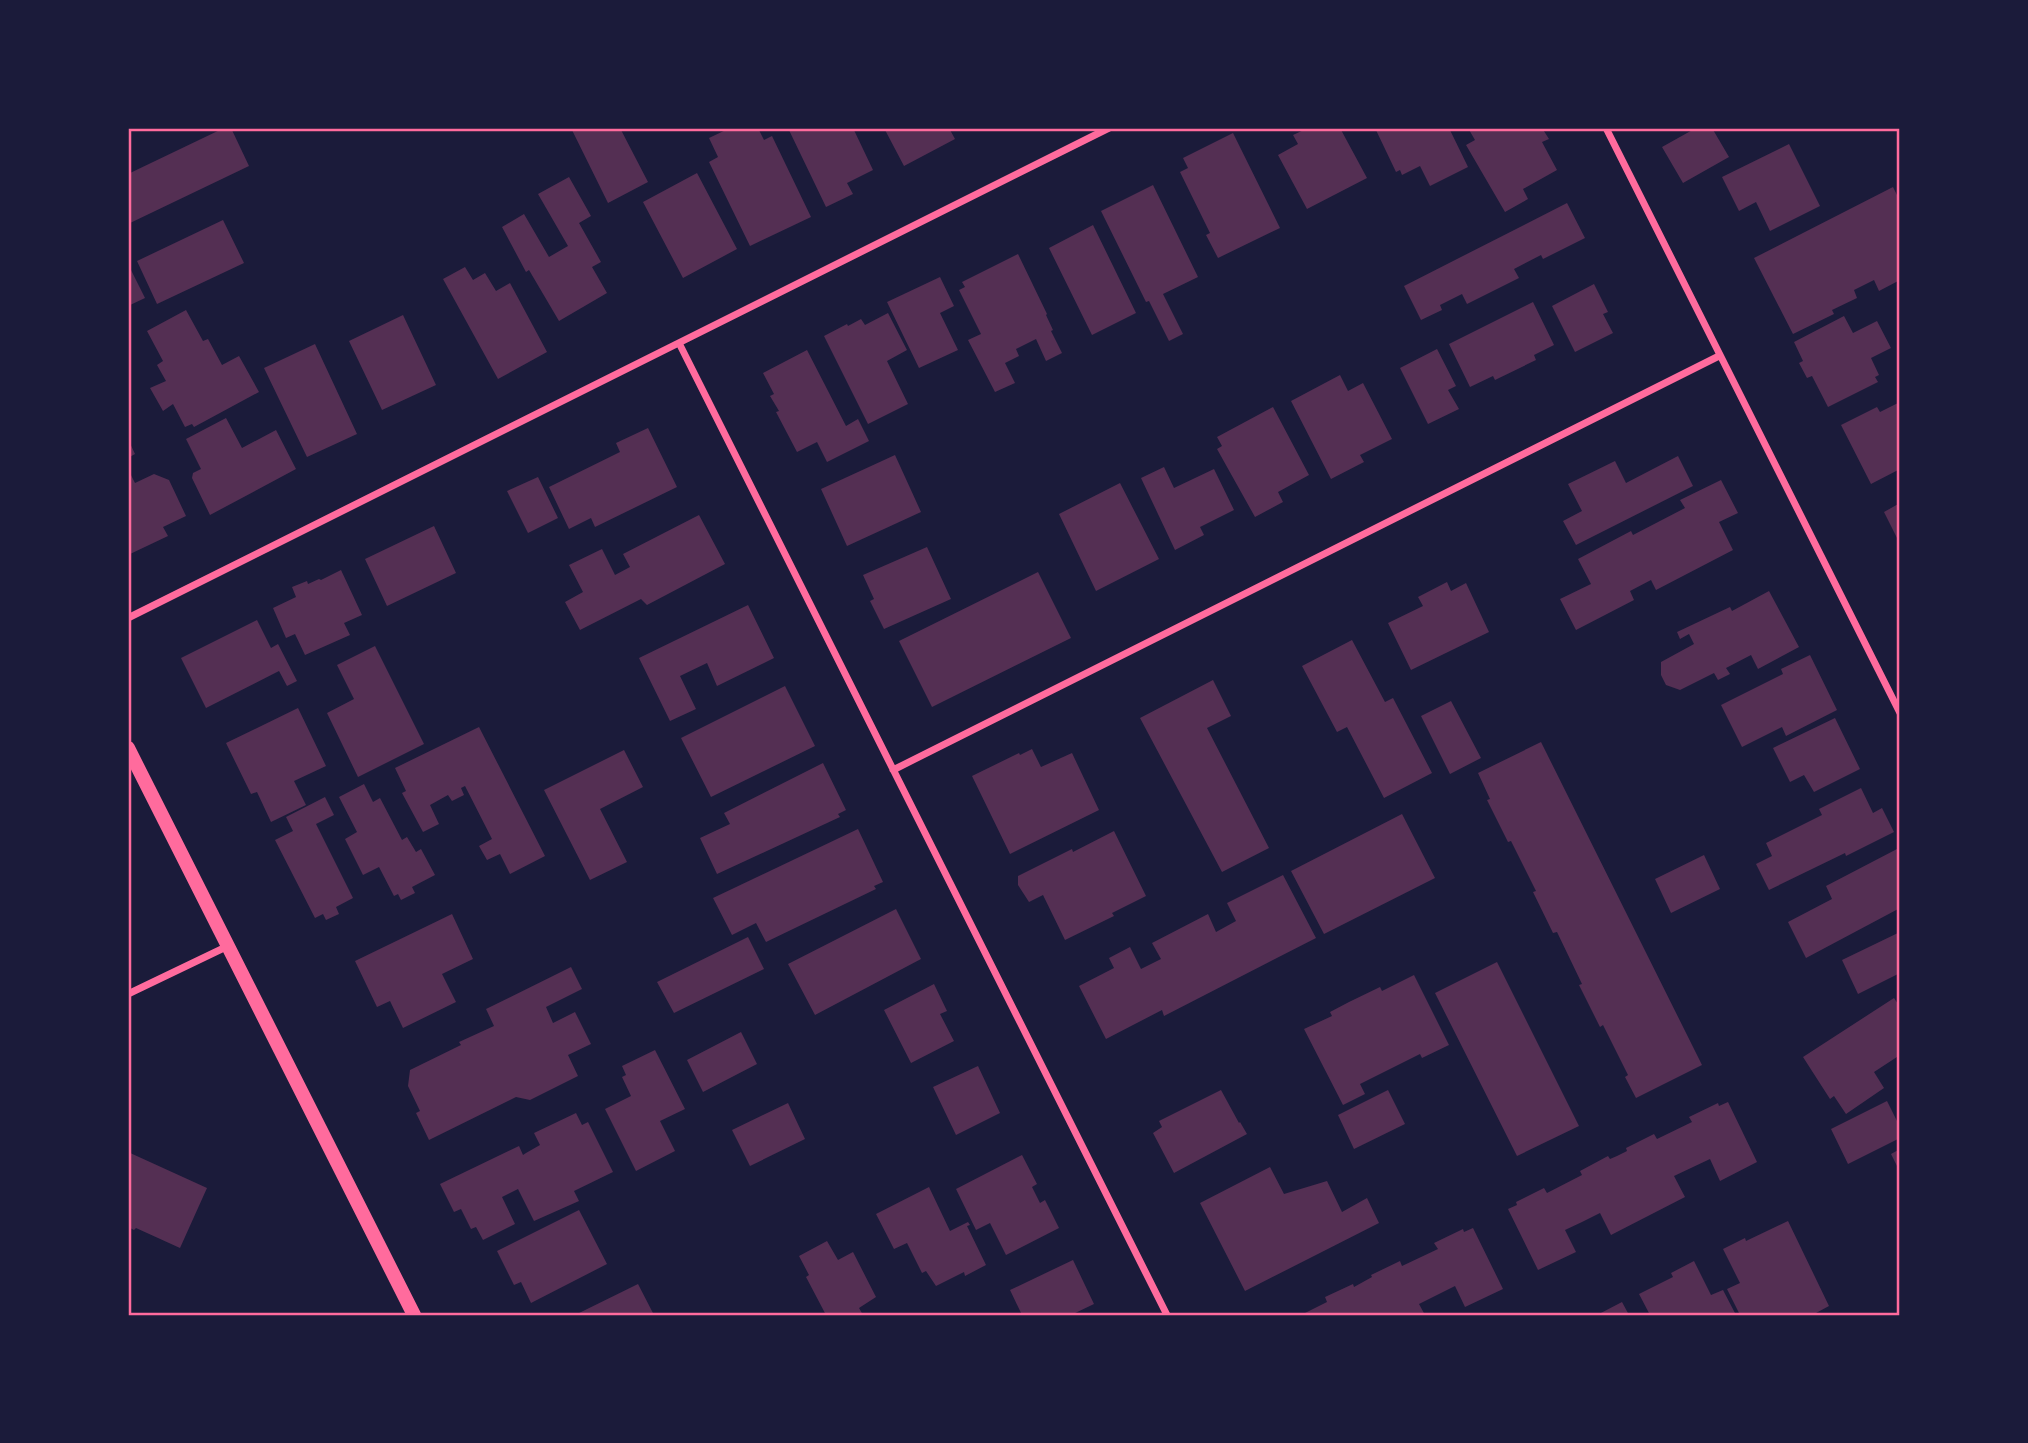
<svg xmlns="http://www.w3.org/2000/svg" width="2028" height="1443" font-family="'Titillium Web',sans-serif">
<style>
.building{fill:#542f53}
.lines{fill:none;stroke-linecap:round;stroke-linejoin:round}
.minor{stroke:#ff6b9d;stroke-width:7}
.secondary{stroke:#ff6b9d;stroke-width:14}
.neatline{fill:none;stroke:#ff6b9d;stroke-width:2.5}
</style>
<rect width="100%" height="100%" fill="#1b1b3a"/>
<!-- building -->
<path class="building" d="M224,128H231L249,166L128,224V174Z
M571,128H620L648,182L608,203Z
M730,128H758L764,140L772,136L811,217L750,246L709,162L718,157L709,138Z
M788,128H853L873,170L847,183L853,194L826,207Z
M884,128H949L955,139L904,166Z
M1308,128H1340L1367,178L1307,209L1278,155L1298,144L1293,135Z
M1375,128H1449L1468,167L1430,186L1420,166L1402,175L1400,170L1396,172Z
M1468,128H1542L1549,139L1542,142L1557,170L1523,189L1528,199L1505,212L1466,145L1475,140Z
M1696,128H1712L1729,157L1683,183L1662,147Z
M1233,133L1280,228L1218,258L1206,235L1210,233L1180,172L1188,168L1183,158Z
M1789,144L1820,206L1770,231L1756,202L1739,211L1722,177Z
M697,173L737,249L683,278L643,202Z
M569,177L591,216L579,223L601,262L592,267L607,293L559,321L529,270L526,272L502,227L524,214L549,257L568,246L538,194Z
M1153,185L1198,277L1163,294L1183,334L1169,341L1149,301L1146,302L1101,211Z
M1893,187L1900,201V280L1879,291L1874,280L1854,290L1857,298L1832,310L1834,314L1793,334L1754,258Z
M1567,203L1585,238L1543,259L1541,255L1514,269L1519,278L1467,304L1462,294L1440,305L1442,310L1421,320L1404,286Z
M223,220L244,263L157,304L137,261Z
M1093,225L1136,313L1092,335L1049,248Z
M1018,254L1047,314L1046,315L1053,330L1051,331L1062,353L1046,361L1036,339L1016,349L1019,356L1005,363L1015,383L995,392L968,340L981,334L959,290L965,287L962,282Z
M465,267L473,280L485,273L496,291L510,283L547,352L498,379L443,279Z
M130,268L145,298L128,306V269Z
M940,277L954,306L940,313L958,350L919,368L887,302Z
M1594,284L1608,312L1603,314L1613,333L1575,352L1552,306Z
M1533,302L1554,345L1534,355L1536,360L1495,380L1493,376L1470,387L1449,344Z
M186,310L203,341L208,339L222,365L239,356L259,392L194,427L192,424L185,427L173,404L163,411L150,388L166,381L157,365L163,361L147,331Z
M888,313L907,350L887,361L908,404L868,424L824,336L847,324L848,326L861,319L865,325Z
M403,315L436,385L382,410L349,341Z
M1844,316L1853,333L1877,321L1891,348L1871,358L1879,375L1875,377L1878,382L1828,407L1812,376L1807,378L1799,363L1803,361L1794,342Z
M315,344L357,434L307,457L264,368Z
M1437,349L1456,386L1448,390L1459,409L1428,424L1400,368Z
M807,350L846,426L858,419L869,441L827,462L817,442L797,452L776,412L779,411L770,396L774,394L763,373Z
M1340,375L1348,391L1363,383L1392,439L1360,455L1364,462L1331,479L1291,401Z
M1900,402V469L1871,484L1841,425L1877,407L1880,412Z
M1273,407L1309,475L1278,492L1283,502L1255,517L1217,449L1222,446L1217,437Z
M226,418L242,448L276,430L296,469L210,515L192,478L193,473L201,469L186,439Z
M648,428L677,487L595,527L591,518L569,529L549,487L620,452L616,443Z
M128,439L135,454L128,458Z
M895,455L921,512L847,546L821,489Z
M1678,456L1693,486L1576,545L1563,521L1582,511L1568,484L1615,461L1626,483Z
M1164,467L1174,488L1214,469L1234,510L1200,527L1204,535L1175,550L1141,478Z
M128,469L135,483L154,474L169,480L186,516L163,527L168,536L128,555Z
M538,477L558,518L528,533L507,491Z
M1721,480L1738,513L1719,522L1733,550L1656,590L1651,580L1630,591L1634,600L1576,630L1560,599L1591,584L1578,559L1631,531L1633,535L1685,508L1680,500Z
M1120,483L1159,559L1096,591L1059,514Z
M1900,503V544L1884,512Z
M699,515L725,564L647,605L641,599L580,630L565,602L583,592L569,565L602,549L615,575L630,567L623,554Z
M434,526L456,573L387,606L365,559Z
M927,547L951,599L884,629L870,601L874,599L863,575Z
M341,570L362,615L344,623L350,635L305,655L295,634L286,638L273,608L296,597L292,587L307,581L308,584L319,579L321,580Z
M1038,572L1071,638L932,707L899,641Z
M1447,582L1451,591L1466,583L1489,632L1411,670L1388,623L1423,606L1418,597Z
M1769,591L1799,647L1758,669L1751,655L1726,668L1730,674L1718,680L1714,673L1680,690L1666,685L1661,675V662L1694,644L1689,634L1680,639L1677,632L1730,607L1732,611Z
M748,605L774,658L717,686L707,663L680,676L696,709L670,721L639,658Z
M257,620L271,648L278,644L297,681L287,686L279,671L206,708L181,658Z
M1352,640L1385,702L1393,698L1432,773L1384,798L1347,727L1337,732L1302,666Z
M375,646L424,744L358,777L327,713L354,699L337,665Z
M1810,655L1837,710L1786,736L1782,727L1742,747L1721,705L1783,674L1781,669Z
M1213,680L1231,716L1207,728L1269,848L1222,872L1140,718Z
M785,686L815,746L711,797L681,738Z
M1451,701L1481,758L1450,774L1421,716Z
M298,708L326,766L294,781L306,805L271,822L257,792L251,794L226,743Z
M1835,718L1860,769L1814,792L1804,775L1790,782L1773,748Z
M479,727L545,856L510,874L500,854L487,860L479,846L492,839L465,786L461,788L464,795L452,801L448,795L430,805L439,824L423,832L402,793L406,791L395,768Z
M1541,742L1702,1065L1636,1098L1625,1077L1628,1075L1603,1025L1600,1027L1579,985L1582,984L1557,932L1553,933L1533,892L1536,891L1511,841L1508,842L1487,800L1490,799L1478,773Z
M1032,749L1041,767L1072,753L1099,810L1010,854L972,776L1019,753L1020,755Z
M624,750L643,787L600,809L627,862L590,880L544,790Z
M823,763L846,810L838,814L840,817L717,874L700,838L730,824L724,813Z
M364,784L373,802L380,798L402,840L407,837L416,852L421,849L435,875L412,887L415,893L401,900L398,894L394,896L379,867L363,875L345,839L357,832L339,797Z
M1861,788L1873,813L1882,808L1894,832L1846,856L1845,853L1769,890L1756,864L1772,856L1766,843L1822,815L1819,809Z
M325,797L334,815L316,824L353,898L336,907L339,914L326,920L323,914L315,918L275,840L293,831L286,817Z
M1402,814L1435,878L1324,934L1291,871Z
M858,829L883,882L874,886L876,889L766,942L756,923L732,935L713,898Z
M1114,831L1146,896L1112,913L1114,916L1065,940L1043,895L1029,902L1018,885V876L1072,849L1073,852Z
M1897,849L1900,856V908L1806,958L1788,922L1832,899L1826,886Z
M1704,855L1720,889L1671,913L1655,879Z
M1283,875L1316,938L1164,1016L1162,1010L1106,1039L1079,986L1114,968L1109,958L1130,947L1141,969L1161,959L1152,943L1208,914L1216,932L1236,921L1227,903Z
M896,909L921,959L815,1015L788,964Z
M452,914L473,959L442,974L456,1002L403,1028L390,1001L377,1007L355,961Z
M1900,932V973L1858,994L1842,960Z
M748,937L764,969L674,1013L657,982Z
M1497,962L1579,1126L1517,1156L1435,993Z
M571,967L582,989L546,1007L553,1023L575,1012L591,1044L568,1055L578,1076L530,1100L516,1097L429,1140L416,1113L420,1111L408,1086L410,1070L461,1045L459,1042L494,1026L486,1009Z
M1414,975L1449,1045L1422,1058L1420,1054L1360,1084L1365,1094L1343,1105L1304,1029L1332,1016L1330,1012L1349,1002L1380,987L1382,991Z
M934,984L947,1011L940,1014L954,1041L911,1063L884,1010Z
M1894,998L1900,1007V1055L1874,1072L1884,1088L1846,1114L1834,1096L1830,1099L1803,1057Z
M741,1032L757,1064L703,1092L687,1060Z
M655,1050L685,1109L660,1121L675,1151L636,1171L605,1109L631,1096L622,1077L626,1075L622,1066Z
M978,1066L1000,1113L956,1135L933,1087Z
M1221,1090L1239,1123L1240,1122L1247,1134L1174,1173L1153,1133L1162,1127L1159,1121Z
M1388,1090L1405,1124L1354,1149L1338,1115Z
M1887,1101L1900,1127V1138L1848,1164L1831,1129Z
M1728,1102L1757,1162L1720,1181L1710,1159L1674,1176L1685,1197L1611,1235L1600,1213L1582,1222L1565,1230L1576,1252L1538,1270L1508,1209L1517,1205L1516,1202L1544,1188L1547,1193L1582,1175L1580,1171L1608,1156L1610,1159L1617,1156L1627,1151L1626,1148L1654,1134L1657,1139L1692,1122L1689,1117L1718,1103L1719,1106Z
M788,1103L805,1139L750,1166L732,1130Z
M576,1113L582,1125L588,1122L613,1172L574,1191L579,1201L534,1221L518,1189L502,1197L515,1224L483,1240L476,1227L471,1229L461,1209L454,1212L440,1184L519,1146L523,1155L526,1153L540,1145L534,1133Z
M1900,1149V1172L1891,1154Z
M128,1152L207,1188L180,1248L136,1228L134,1230L128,1227Z
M1022,1155L1037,1184L1032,1187L1040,1203L1045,1200L1059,1228L1006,1255L990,1223L976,1230L956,1189Z
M1270,1167L1284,1194L1327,1181L1342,1212L1367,1198L1379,1223L1245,1291L1200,1203Z
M929,1187L950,1231L968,1222L970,1225L967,1226L986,1265L965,1276L964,1272L936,1286L926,1271L922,1273L907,1243L894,1249L876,1214Z
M579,1210L607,1264L531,1303L521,1282L514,1285L497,1251Z
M1788,1221L1829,1306L1816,1313L1817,1315H1740L1727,1289L1740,1283L1723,1249L1745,1238L1746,1241Z
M1473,1228L1503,1289L1465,1307L1455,1286L1419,1304L1425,1315H1301L1327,1302L1325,1297L1353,1284L1354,1287L1372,1277L1371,1275L1400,1261L1402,1266L1438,1249L1434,1243L1463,1229L1464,1232Z
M827,1241L838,1260L853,1252L876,1297L859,1308L863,1315H826L806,1277L809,1275L799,1256Z
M1073,1260L1094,1304L1071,1315H1022L1010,1290Z
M1694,1261L1711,1295L1723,1290L1736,1315H1650L1639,1294L1673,1277L1671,1273Z
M638,1284L654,1315H575Z
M1622,1302L1629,1315H1597Z"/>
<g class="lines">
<!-- minor -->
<path class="minor" d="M1606,128L1900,713
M679,343L1167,1315
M128,618L1109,128
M893,770L1719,356
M128,994L228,946"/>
<!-- secondary -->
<path class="secondary" d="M128,748L414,1315"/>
</g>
<!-- border -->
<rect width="2028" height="1443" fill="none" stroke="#1b1b3a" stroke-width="259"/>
<rect x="130" y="130" width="1768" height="1184" class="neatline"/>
</svg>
